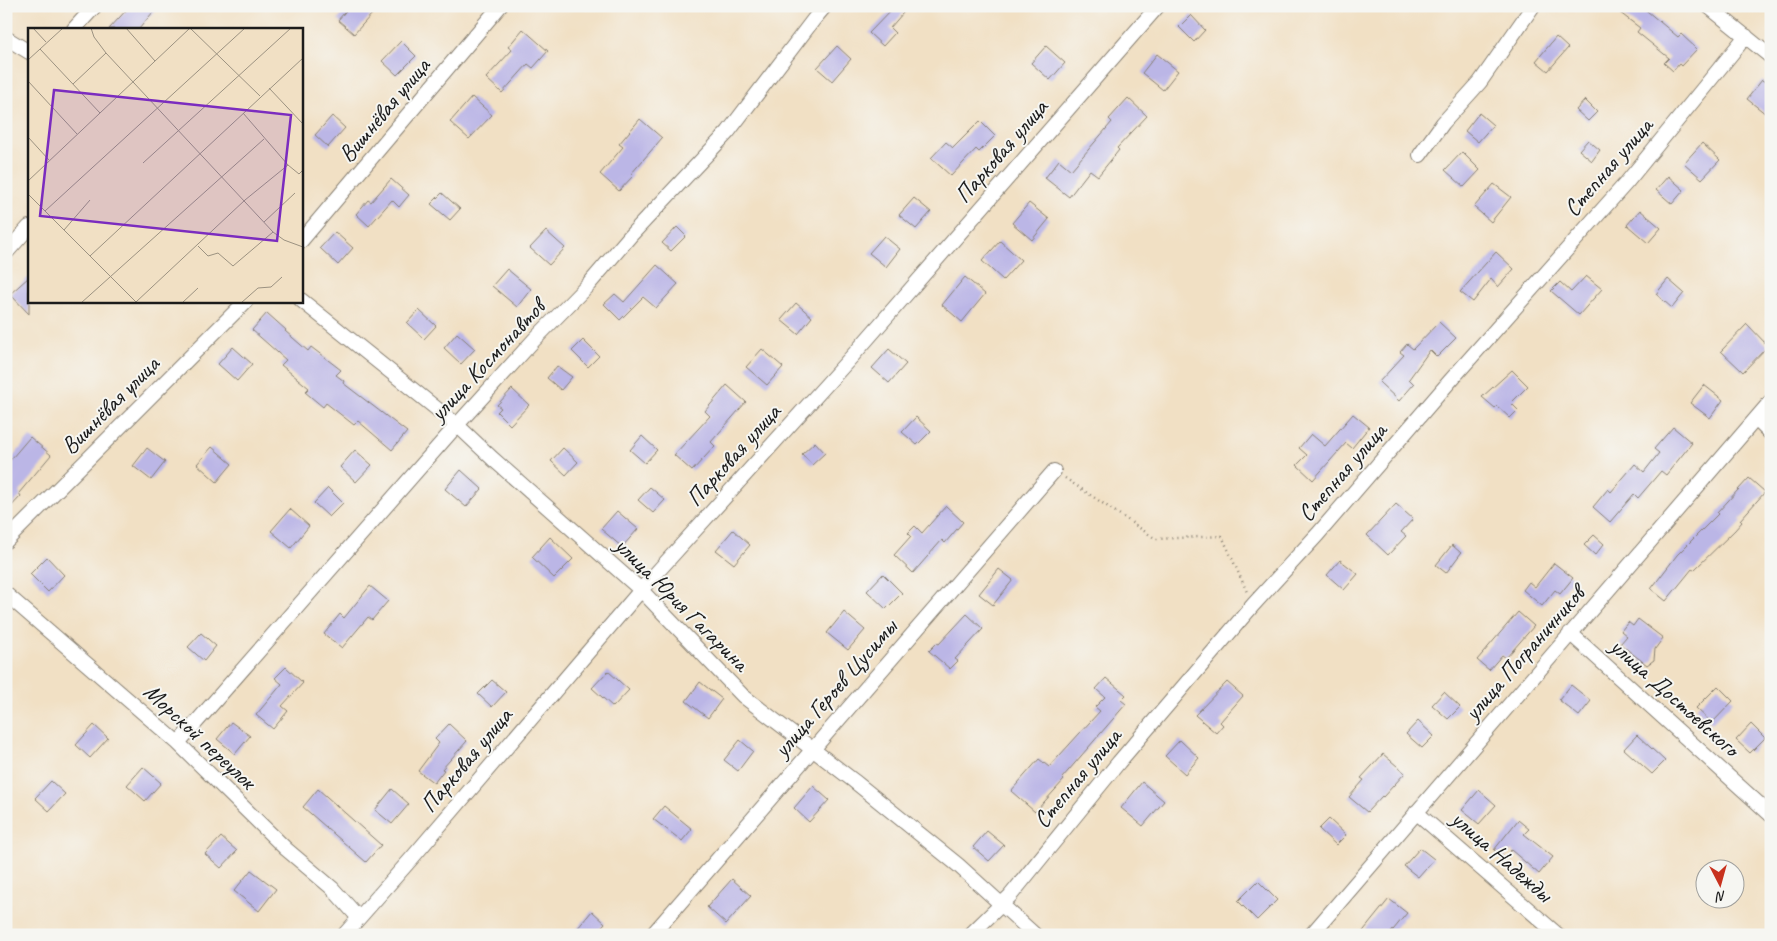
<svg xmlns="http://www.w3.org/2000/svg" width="1777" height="941" font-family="Caveat,sans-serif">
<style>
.building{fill:#bbb6e6}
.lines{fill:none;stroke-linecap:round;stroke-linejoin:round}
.minor-casing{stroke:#867e70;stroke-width:16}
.path{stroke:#867e70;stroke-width:2.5;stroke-dasharray:1 4;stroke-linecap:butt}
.minor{stroke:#fff;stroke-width:14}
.labels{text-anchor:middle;stroke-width:4;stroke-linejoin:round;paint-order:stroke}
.street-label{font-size:24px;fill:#1c1c1c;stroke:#f6f6f2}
.inset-road{fill:none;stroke:#9c9281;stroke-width:1}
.view{fill:#7b2cbf;fill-opacity:0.15;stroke:#7b2cbf;stroke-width:2.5}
.inset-edge{fill:none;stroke:#1c1c1c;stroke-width:2.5}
</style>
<rect width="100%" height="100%" fill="#f6f6f2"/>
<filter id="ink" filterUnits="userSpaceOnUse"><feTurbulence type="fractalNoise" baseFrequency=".02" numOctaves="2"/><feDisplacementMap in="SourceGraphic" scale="10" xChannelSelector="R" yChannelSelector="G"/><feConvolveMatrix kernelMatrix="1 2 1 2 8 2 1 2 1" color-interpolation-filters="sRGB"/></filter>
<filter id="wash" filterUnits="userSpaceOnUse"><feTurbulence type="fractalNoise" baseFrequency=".0096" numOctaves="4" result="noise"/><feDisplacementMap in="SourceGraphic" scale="20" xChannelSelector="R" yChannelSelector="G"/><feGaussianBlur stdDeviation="1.12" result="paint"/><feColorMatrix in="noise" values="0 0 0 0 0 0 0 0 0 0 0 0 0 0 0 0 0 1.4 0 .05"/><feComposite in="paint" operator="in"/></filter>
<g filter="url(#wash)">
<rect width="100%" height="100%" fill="#f1e0c4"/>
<g id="blocks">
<!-- building -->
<path class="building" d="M130,6H158L139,29H109Z
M350,6H362L372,14L354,34L338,20Z
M895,6H909L890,28L895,33L883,46L869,33Z
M1611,6H1641L1678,37L1681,34L1697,49L1681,66L1679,64L1673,71L1664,63L1669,58L1637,32L1640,28Z
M1191,15L1205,30L1194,42L1179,27Z
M523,29L548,51L533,68L528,64L502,93L486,78L512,50L508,47Z
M1556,37L1568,48L1548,71L1536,61Z
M401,41L416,56L397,75L382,61Z
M837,46L851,59L832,81L817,68Z
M1046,46L1065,63L1050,80L1031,63Z
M1157,54L1178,71L1163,90L1142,73Z
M1762,80L1771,86V118L1747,99Z
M472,97L492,115L469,139L450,122Z
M1128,98L1147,116L1117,148L1119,150L1098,176L1090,170L1069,197L1045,178L1059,160L1071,170L1112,122L1109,119Z
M1585,100L1597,112L1588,121L1576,110Z
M1479,113L1493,125L1478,142L1465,131Z
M332,116L345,128L328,147L315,135Z
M640,119L662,138L631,174L633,176L619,191L600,174L623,147L619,144Z
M980,121L995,136L979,152L976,149L951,176L931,158L946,142L953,148Z
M1588,140L1600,150L1592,161L1579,150Z
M1702,143L1720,160L1702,179L1684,163Z
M1462,152L1480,170L1464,187L1445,170Z
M1668,176L1684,190L1672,204L1656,190Z
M391,179L409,195L399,207L392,200L369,226L356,214L368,200L371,202Z
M1494,184L1511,197L1491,222L1474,207Z
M442,193L460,209L450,220L431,204Z
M914,198L931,212L916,229L899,215Z
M1029,203L1049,219L1032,240L1012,223Z
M1640,210L1661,228L1648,243L1627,225Z
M677,227L686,236L671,251L662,243Z
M546,231L565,248L549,265L530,248Z
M335,232L353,248L338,265L320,248Z
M884,236L900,249L886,267L869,253Z
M1000,241L1021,260L1003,280L982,261Z
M1496,252L1514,269L1498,287L1491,279L1473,302L1460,292Z
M657,265L678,284L656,308L643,297L620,320L604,304L615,294L624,302Z
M507,269L531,289L517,307L492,286Z
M1586,276L1602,289L1579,315L1551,291L1560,282L1571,292Z
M29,277V314L10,294Z
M965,277L985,294L962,322L942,305Z
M1668,279L1684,293L1672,308L1656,294Z
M796,303L812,317L798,334L781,320Z
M419,310L436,326L424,339L407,323Z
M267,313L286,330L285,331L308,351L311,347L341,370L336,375L344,381L343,383L407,432L392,450L358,421L354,425L326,403L323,407L305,392L309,388L281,365L286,360L252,330Z
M1439,322L1456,338L1437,357L1430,350L1409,379L1414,384L1399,401L1379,382L1404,355L1400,352L1407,344L1413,349Z
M1747,324L1768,346L1743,372L1721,351Z
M457,333L475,349L461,364L444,348Z
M583,340L599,356L588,367L572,351Z
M233,347L252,364L237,381L218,364Z
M762,349L783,367L767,385L746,367Z
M889,349L906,364L889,383L872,368Z
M557,366L572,377L561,390L547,378Z
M1512,370L1528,386L1511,403L1518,410L1510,418L1497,406L1495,408L1482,397Z
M727,385L746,402L711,442L715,446L692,471L674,455L710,416L705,411Z
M1704,385L1723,400L1710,418L1690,403Z
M512,389L529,405L510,425L497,412L501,408L497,405Z
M1353,414L1369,427L1352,448L1346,443L1313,480L1297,465L1307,455L1299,448L1311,434L1325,446Z
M916,417L931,431L917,445L902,432Z
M1673,427L1692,443L1666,475L1661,471L1638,498L1634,494L1610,522L1593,507L1608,489L1611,492L1635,464L1644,472L1659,453L1654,449Z
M642,436L657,450L645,463L630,450Z
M30,437L51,455L19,493L21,496L6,512V465Z
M815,442L825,453L812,465L802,454Z
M212,447L232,464L217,482L197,464Z
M147,448L165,462L151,480L133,466Z
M563,448L578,462L566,475L551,461Z
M355,450L372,465L356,482L340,467Z
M461,470L482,489L466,507L445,489Z
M1749,478L1765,492L1740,520L1742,522L1735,530L1694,570L1692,569L1666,601L1651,589L1677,555L1718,514L1717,513Z
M650,487L665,500L653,513L638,500Z
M328,488L343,503L329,517L314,503Z
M1396,504L1413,519L1401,532L1406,536L1388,555L1367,535Z
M946,506L963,522L945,543L942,540L913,573L894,555L911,536L908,533L915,526L922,533Z
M290,509L309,526L291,548L271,531Z
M617,511L638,529L622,547L601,529Z
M733,530L750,545L734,564L716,550Z
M1594,535L1604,544L1595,555L1584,545Z
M550,537L573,559L554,578L532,557Z
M1452,545L1461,553L1446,573L1436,565Z
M47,557L64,575L48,592L30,574Z
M1340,560L1358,574L1344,590L1327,575Z
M1554,563L1573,578L1560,594L1555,590L1542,606L1523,590L1529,582L1535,587Z
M999,569L1013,580L993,605L979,594Z
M883,574L902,593L886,609L867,591Z
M370,586L388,601L372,620L368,617L342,648L324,634L340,614L344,618Z
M844,612L865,630L848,650L827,633Z
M1518,612L1534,626L1506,658L1502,655L1489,670L1477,660Z
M967,614L983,629L955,659L958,661L950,669L929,651L937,643L939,644Z
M1638,619L1663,638L1655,649L1654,660L1647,665L1620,644L1627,636L1621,631L1628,622L1633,626Z
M201,633L216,646L204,661L188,647Z
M286,667L303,683L282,706L288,711L273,729L256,715L282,684L275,678Z
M608,671L629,690L613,707L592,688Z
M1106,678L1126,695L1121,700L1126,704L1062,778L1064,780L1035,812L1011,791L1039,759L1049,767L1100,711L1095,707L1105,697L1096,689Z
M492,680L506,692L492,707L478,694Z
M700,682L722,699L708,718L686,701Z
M1227,682L1243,696L1220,722L1223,725L1216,733L1195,715Z
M1571,685L1591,701L1579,716L1559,700Z
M1718,686L1733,701L1712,723L1696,708Z
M1444,692L1460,707L1448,719L1432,705Z
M1418,721L1434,736L1422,748L1406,734Z
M231,722L250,736L235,754L217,739Z
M449,724L467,741L442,769L444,770L434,783L418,771L439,743L435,739Z
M1751,724L1765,738L1750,753L1736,740Z
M94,725L108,738L90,758L76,745Z
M1637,735L1665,761L1652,774L1624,749Z
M740,740L753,751L738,771L724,760Z
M1180,740L1199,758L1185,774L1165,756Z
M1383,754L1405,773L1383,797L1382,796L1367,812L1349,797L1364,780L1361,778Z
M143,767L161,783L145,801L127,785Z
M51,781L65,794L49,811L35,798Z
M1142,782L1164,801L1143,826L1121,808Z
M813,786L829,800L809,822L794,808Z
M318,789L381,845L366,862L303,807Z
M392,789L409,804L392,824L375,810Z
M1479,790L1496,805L1479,824L1462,810Z
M664,806L692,829L682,841L653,819Z
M1329,819L1346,835L1336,845L1319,829Z
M1518,820L1529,829L1524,834L1553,857L1539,874L1511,850L1504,858L1494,850Z
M987,831L1004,845L989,861L973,847Z
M221,837L237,851L221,868L205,854Z
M1420,848L1434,859L1418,877L1404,866Z
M251,870L276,889L259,911L234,891Z
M732,879L751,896L726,924L707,907Z
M1258,881L1277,900L1257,920L1238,901Z
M1389,899L1407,913L1389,935H1360Z
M592,911L605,923L594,935H572Z"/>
</g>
</g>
<g filter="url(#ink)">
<use href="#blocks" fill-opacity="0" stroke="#867e70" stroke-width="1"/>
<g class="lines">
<!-- minor casing -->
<g class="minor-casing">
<path id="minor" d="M1708,6L1771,57
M74,29L95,6
M6,38L29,52
M1420,155L1443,123L1480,82L1533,6
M301,241L500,6
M6,253L29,227
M301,300L457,425L493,459L641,590L743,696L854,781L958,865L1035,935
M1756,419L1771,434
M6,541L246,301
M6,594L178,743L286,849L332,888L358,917
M1570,633L1771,815
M178,743L457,425L534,340L589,284L631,235L728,132L814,19L825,6
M1416,812L1558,935
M344,935L412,858L641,590L855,353L1158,6
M652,935L1054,471
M970,935L1010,896L1119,762L1253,605L1318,534L1450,381L1627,182L1746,36
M1311,935L1771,401"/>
</g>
<!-- path -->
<path class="path" d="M1065,478L1156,539L1222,536L1247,592"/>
<!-- minor -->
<use href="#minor" class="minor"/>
</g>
</g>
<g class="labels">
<!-- street labels -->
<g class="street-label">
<text transform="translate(384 110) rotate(-50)" y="8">Вишнёвая улица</text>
<text transform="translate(1001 151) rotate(-49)" y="8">Парковая улица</text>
<text transform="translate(1608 167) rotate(-49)" y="8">Степная улица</text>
<text transform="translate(487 360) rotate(-47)" y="8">улица Космонавтов</text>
<text transform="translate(110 405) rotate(-45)" y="8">Вишнёвая улица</text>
<text transform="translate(733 455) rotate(-48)" y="8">Парковая улица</text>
<text transform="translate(1342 472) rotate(-49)" y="8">Степная улица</text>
<text transform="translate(682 604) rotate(45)" y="8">улица Юрия Гагарина</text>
<text transform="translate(1524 653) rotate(-49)" y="8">улица Пограничников</text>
<text transform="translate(835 688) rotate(-49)" y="8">улица Героев Цусимы</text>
<text transform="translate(1675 697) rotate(42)" y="8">улица Достоевского</text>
<text transform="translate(200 736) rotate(43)" y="8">Морской переулок</text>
<text transform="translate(466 760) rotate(-50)" y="8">Парковая улица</text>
<text transform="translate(1077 778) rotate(-50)" y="8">Степная улица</text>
<text transform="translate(1502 856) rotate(41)" y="8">улица Надежды</text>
</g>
</g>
<!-- overview -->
<g transform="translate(28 28)">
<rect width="275" height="275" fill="#f1e0c4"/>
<path class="inset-road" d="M5,0L18,14M63,0L66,9L78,25L245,204L256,212L275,219M98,0L127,33M12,21L72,85M0,32L35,0M0,53L49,106M45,56L78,25M241,60L275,96M215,85L260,137L271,146L275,142M0,109L21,132M115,135L263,0M0,153L162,0L232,68M0,166L109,275M17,183L217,0M236,194L267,165M36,202L62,172M170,218L180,228L190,225L205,238L245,204M62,228L275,30M108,274L217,172L260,137M53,275L236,111M154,275L170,260M213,275L230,260L243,259L254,249"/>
<path class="view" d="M26,62L263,87L249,213L12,188Z"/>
<rect width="275" height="275" class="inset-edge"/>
</g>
<!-- margin -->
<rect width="1777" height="941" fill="none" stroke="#f6f6f2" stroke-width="25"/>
<!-- north arrow -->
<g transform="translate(1720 884) rotate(174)"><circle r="24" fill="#f6f6f2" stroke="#9f9f9c"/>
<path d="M0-4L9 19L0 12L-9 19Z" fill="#c8321e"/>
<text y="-8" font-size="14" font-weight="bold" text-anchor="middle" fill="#1c1c1c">N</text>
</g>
</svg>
